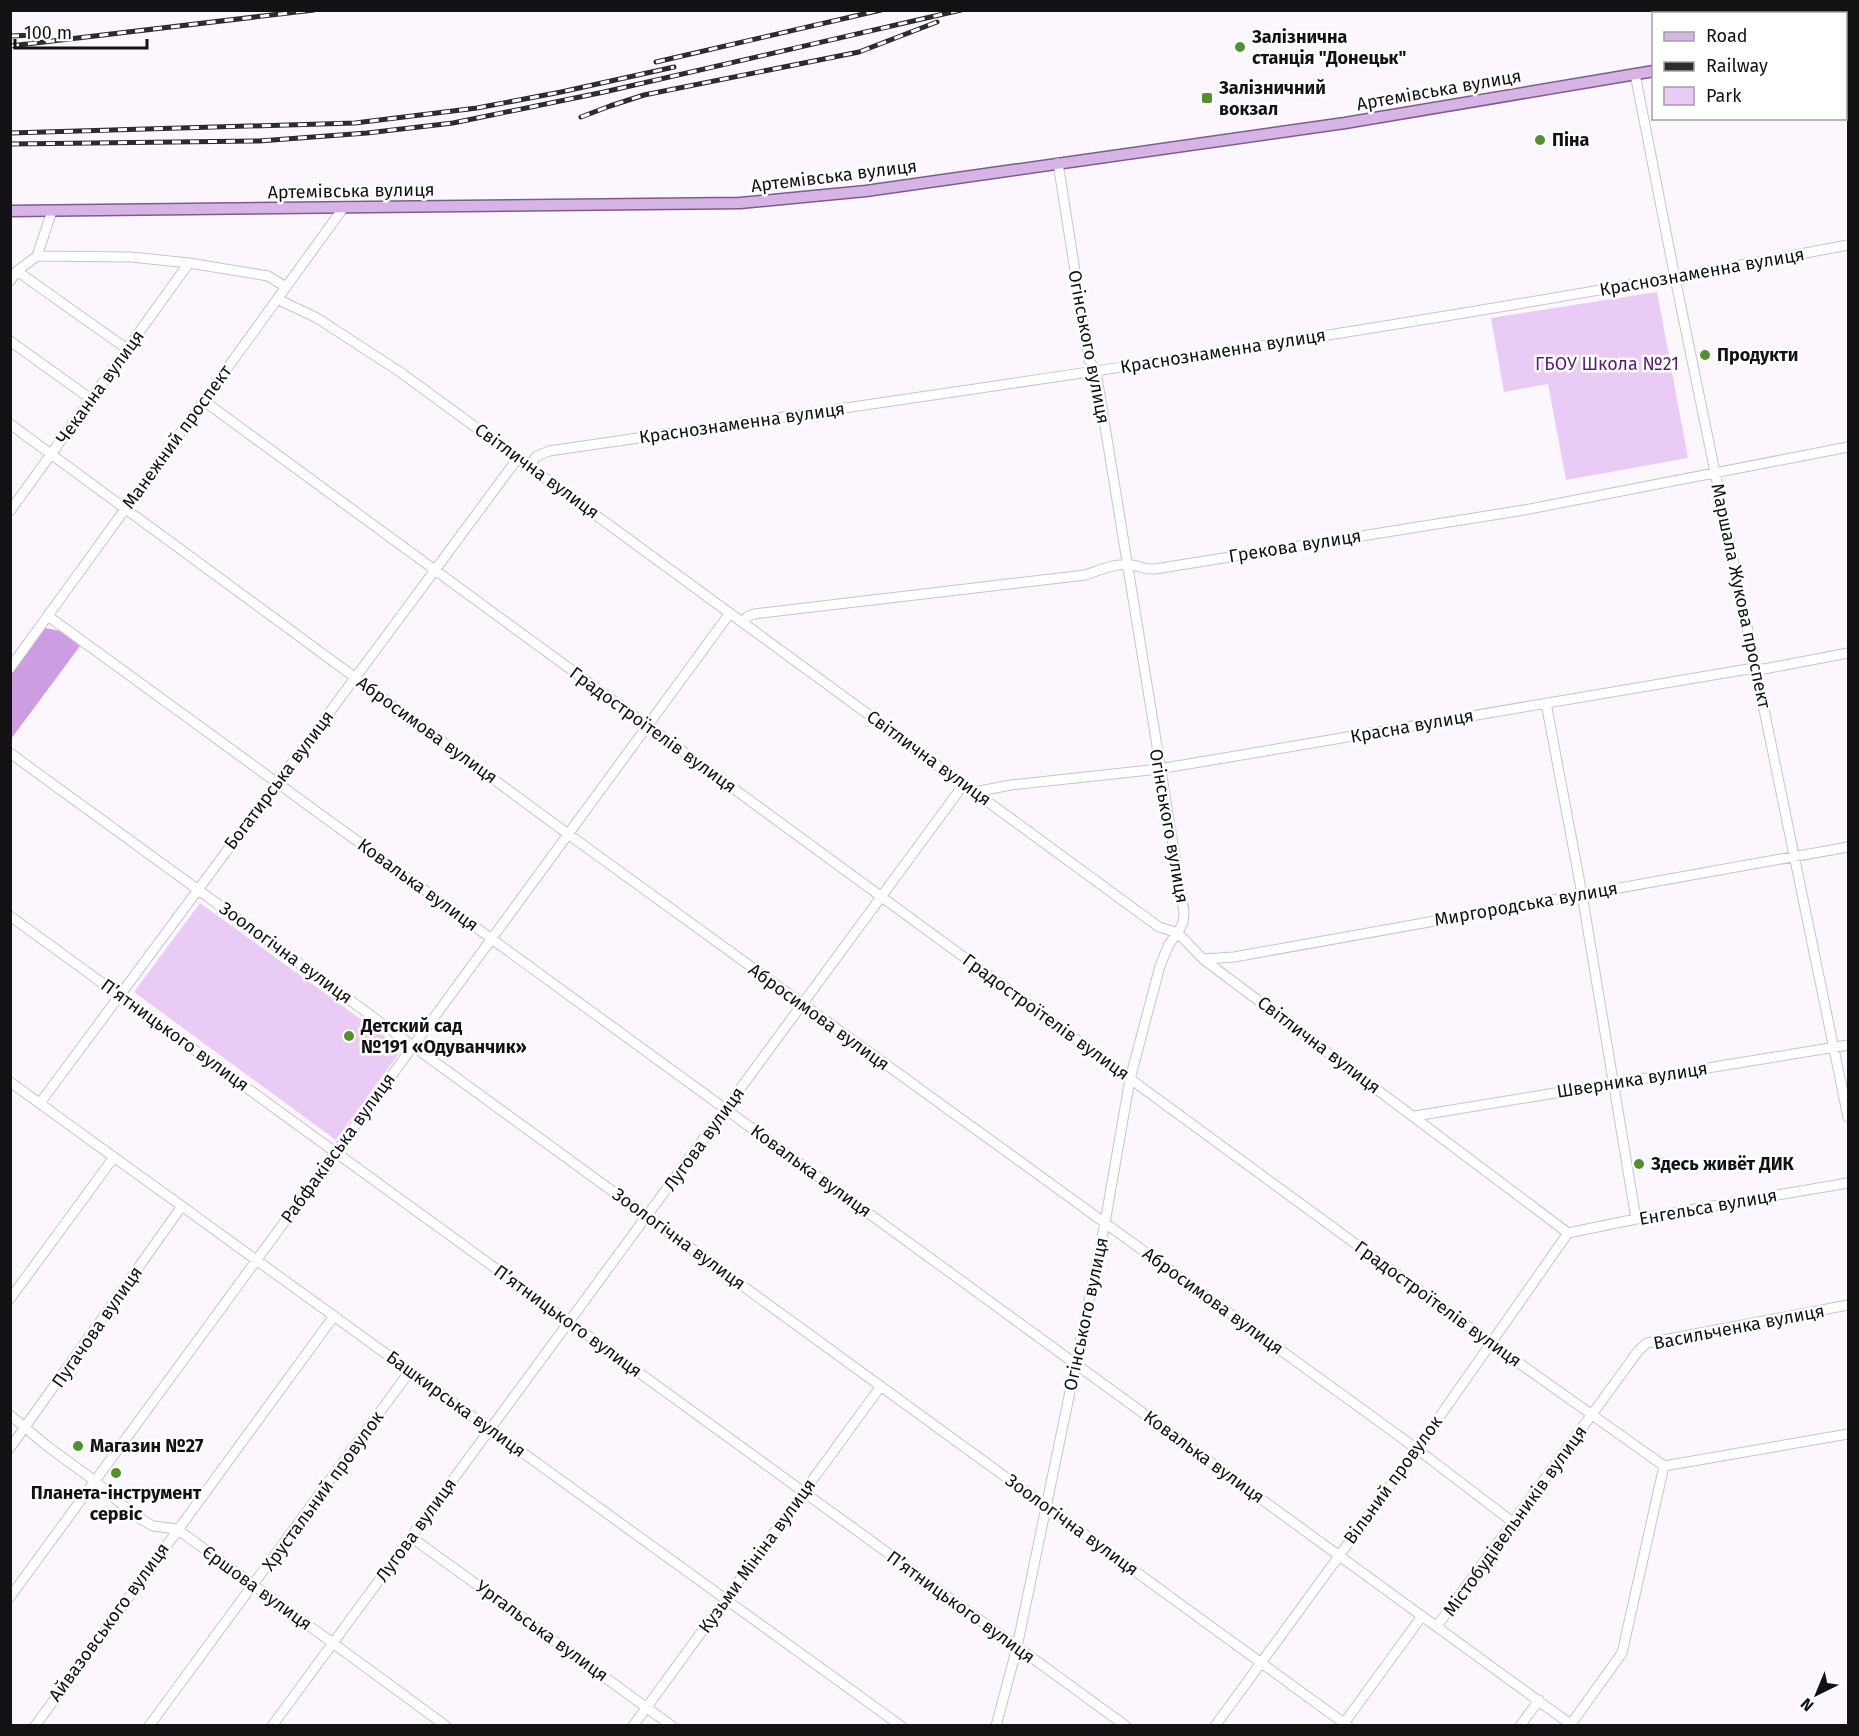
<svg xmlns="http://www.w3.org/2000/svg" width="1859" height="1736" font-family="'Fira Sans',sans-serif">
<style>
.green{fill:#e9cbf6}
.forest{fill:#ce9ce3}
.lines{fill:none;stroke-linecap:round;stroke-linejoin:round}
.minor-casing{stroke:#c9c3cc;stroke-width:11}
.major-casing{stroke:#825a91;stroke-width:13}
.minor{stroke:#fff;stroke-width:9}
.major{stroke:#d7b4e6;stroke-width:10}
.rail-casing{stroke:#2e2b2f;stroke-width:5}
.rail{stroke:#fff;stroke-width:3;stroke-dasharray:9;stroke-linecap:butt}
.poi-dot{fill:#54902e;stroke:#fff;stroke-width:2}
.labels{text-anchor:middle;stroke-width:5;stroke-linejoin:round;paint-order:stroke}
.poi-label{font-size:18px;font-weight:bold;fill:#131114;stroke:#fff;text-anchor:start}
.street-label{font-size:18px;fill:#131114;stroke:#fff}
.park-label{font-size:18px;fill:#5a1c70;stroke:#fff}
</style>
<rect width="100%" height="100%" fill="#fcf6ff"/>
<!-- green -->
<path class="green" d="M1657,292L1688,458L1566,480L1548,384L1504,392L1491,318Z
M200,903L402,1049L336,1140L134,992Z"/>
<!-- forest -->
<path class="forest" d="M45,628L61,631L80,646L11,739L10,675Z"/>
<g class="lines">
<!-- minor casing -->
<g class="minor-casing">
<path id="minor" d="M1635,74L1675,278L1848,1117
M37,256L52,211
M17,271L127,349
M10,281L17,271L37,256L131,257L189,263L268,276L286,287
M277,299L317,318L400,372L1159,927L1178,933L1203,959L1568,1233
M10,341L91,399
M204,401L1491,1343L1664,1466L1622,1653L1571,1724
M10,424L568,834L1417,1449L1514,1523
M529,465L537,456L549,451C983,388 1418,327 1848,245
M10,511L189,263
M48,616L1573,1726
M743,622L747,617L754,614L1085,575C1098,571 1117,562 1132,565C1142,566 1142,570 1155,569L1524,510L1848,447
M10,668L344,207
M1546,703L1582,894L1636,1219
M10,753L1348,1726
M974,792L1011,785L1159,769L1748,669H1764L1848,653
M10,916L1126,1726
M1203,959L1234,957L1848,847
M10,1082L901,1726
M40,1103L518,458
M1415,1116L1848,1045
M1568,1233L1636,1219L1848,1183
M10,1299L114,1157
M10,1415L47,1446L95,1481L134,1515L153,1526L177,1529L446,1726
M10,1448L182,1206
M1664,1466L1848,1434
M411,1537L672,1726
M10,1597L730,613
M1437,1626L1639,1350L1647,1343L1848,1305
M35,1726L334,1316
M149,1726L410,1371
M272,1726L964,784
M633,1726L881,1386
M996,1726L1017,1647L1105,1223L1130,1079L1160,966L1169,944L1178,933L1183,922L1184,912L1096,371L1089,360L1058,163
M1215,1726L1417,1449L1568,1233
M1342,1726L1422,1616
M1520,1726L1539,1700"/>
</g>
<!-- major casing -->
<g class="major-casing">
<path id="major" d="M1846,35H1848
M10,211L740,203L866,191L1345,123L1654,71"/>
</g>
<!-- minor -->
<use href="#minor" class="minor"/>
<!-- major -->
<use href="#major" class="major"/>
<!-- rail casing -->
<g class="rail-casing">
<path id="rail" d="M10,36L37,35
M10,46L314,10
M656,62L881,10
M581,117L610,106L644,95L859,52L937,22
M10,133L355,123L477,108L561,92L674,67
M10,144L259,141L367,133L453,123L604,92L961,10"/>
</g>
<!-- rail -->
<use href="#rail" class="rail"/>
</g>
<!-- markers -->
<g class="poi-dot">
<circle cx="1240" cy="47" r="6"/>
<rect x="1201" y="92" width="12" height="12" rx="3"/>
<circle cx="1540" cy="140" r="6"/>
<circle cx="1705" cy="355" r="6"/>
<circle cx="349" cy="1036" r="6"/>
<circle cx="1639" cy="1164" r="6"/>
<circle cx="78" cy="1446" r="6"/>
<circle cx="116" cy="1473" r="6"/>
</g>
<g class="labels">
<!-- poi labels -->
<g class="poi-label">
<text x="1252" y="43">Залізнична<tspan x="1252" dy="21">станція "Донецьк"</tspan></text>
<text x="1219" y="94">Залізничний<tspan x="1219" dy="21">вокзал</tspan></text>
<text x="1552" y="146">Піна</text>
<text x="1717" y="361">Продукти</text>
<text x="361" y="1032">Детский сад<tspan x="361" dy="21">№191 «Одуванчик»</tspan></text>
<text x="1651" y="1170">Здесь живёт ДИК</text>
<text x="90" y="1452">Магазин №27</text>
<text x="116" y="1499" text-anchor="middle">Планета-інструмент<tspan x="116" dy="21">сервіс</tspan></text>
</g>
<!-- street labels -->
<g class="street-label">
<text transform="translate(1439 90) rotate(-10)" y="6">Артемівська вулиця</text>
<text transform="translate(834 176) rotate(-7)" y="6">Артемівська вулиця</text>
<text transform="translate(351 191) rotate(-1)" y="6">Артемівська вулиця</text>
<text transform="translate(1702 272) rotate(-10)" y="6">Краснознаменна вулиця</text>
<text transform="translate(1089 347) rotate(79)" y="6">Огінського вулиця</text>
<text transform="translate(1223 351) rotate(-9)" y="6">Краснознаменна вулиця</text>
<text transform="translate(100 387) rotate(-54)" y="6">Чеканна вулиця</text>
<text transform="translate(742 423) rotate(-8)" y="6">Краснознаменна вулиця</text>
<text transform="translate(177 437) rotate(-54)" y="6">Манежний проспект</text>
<text transform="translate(537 471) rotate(36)" y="6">Світлична вулиця</text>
<text transform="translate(1295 546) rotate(-9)" y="6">Грекова вулиця</text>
<text transform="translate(1741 596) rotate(78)" y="6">Маршала Жукова проспект</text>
<text transform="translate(1412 726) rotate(-10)" y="6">Красна вулиця</text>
<text transform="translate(427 730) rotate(36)" y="6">Абросимова вулиця</text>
<text transform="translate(653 730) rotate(36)" y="6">Градостроїтелiв вулиця</text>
<text transform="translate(929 758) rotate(36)" y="6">Світлична вулиця</text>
<text transform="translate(279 780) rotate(-53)" y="6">Богатирська вулиця</text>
<text transform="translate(1169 826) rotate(80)" y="6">Огінського вулиця</text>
<text transform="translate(418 885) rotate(36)" y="6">Ковалька вулиця</text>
<text transform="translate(1526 904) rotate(-10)" y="6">Миргородська вулиця</text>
<text transform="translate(286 953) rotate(36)" y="6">Зоологічна вулиця</text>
<text transform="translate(819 1017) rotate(36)" y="6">Абросимова вулиця</text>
<text transform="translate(1046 1017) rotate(36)" y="6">Градостроїтелiв вулиця</text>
<text transform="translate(175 1035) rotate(36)" y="6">П’ятницького вулиця</text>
<text transform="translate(1319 1045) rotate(37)" y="6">Світлична вулиця</text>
<text transform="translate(1632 1080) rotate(-9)" y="6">Шверника вулиця</text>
<text transform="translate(704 1139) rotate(-54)" y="6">Лугова вулиця</text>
<text transform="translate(338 1148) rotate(-54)" y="6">Рабфаківська вулиця</text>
<text transform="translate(811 1171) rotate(36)" y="6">Ковалька вулиця</text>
<text transform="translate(1708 1207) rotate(-10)" y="6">Енгельса вулиця</text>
<text transform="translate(679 1239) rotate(36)" y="6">Зоологічна вулиця</text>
<text transform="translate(1213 1301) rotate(36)" y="6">Абросимова вулиця</text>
<text transform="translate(1438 1304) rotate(36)" y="6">Градостроїтелiв вулиця</text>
<text transform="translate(1086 1314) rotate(-78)" y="6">Огінського вулиця</text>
<text transform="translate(568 1321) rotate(36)" y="6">П’ятницького вулиця</text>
<text transform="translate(97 1327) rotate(-55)" y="6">Пугачова вулиця</text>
<text transform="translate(1739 1327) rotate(-11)" y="6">Васильченка вулиця</text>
<text transform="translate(456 1404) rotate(36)" y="6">Башкирська вулиця</text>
<text transform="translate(1204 1457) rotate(36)" y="6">Ковалька вулиця</text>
<text transform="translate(1393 1480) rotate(-54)" y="6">Вільний провулок</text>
<text transform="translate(323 1491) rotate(-54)" y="6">Хрустальний провулок</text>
<text transform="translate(1515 1521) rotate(-54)" y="6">Містобудівельників вулиця</text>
<text transform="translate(1072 1525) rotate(36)" y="6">Зоологічна вулиця</text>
<text transform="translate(416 1530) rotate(-54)" y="6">Лугова вулиця</text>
<text transform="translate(757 1556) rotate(-54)" y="6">Кузьми Мініна вулиця</text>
<text transform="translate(257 1588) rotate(36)" y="6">Єршова вулиця</text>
<text transform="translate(961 1607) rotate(36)" y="6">П’ятницького вулиця</text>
<text transform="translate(109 1622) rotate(-54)" y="6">Айвазовського вулиця</text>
<text transform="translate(542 1631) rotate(36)" y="6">Ургальська вулиця</text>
</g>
<!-- park labels -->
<g class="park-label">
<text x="1607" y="370">ГБОУ Школа №21</text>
</g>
</g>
<!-- border -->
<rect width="1859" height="1736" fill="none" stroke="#131114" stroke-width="24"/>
<!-- legend -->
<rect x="1652" y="12" width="195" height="108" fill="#ffffff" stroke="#a1a0a1" stroke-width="1.5"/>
<rect x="1664" y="32" width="30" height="9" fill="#d7b4e6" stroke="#a1a0a1" stroke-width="1.5"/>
<text x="1706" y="42" font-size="18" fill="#131114">Road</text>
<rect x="1664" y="62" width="30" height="9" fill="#2e2b2f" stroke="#a1a0a1" stroke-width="1.5"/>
<text x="1706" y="72" font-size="18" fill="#131114">Railway</text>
<rect x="1664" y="87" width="30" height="18" fill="#e9cbf6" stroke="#a1a0a1" stroke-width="1.5"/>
<text x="1706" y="102" font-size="18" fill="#131114">Park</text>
<!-- north arrow -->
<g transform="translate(1817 1694) rotate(223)" stroke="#ffffff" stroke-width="4.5" paint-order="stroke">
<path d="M0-4.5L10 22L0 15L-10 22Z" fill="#131114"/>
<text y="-9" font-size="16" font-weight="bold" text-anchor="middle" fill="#131114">N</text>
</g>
<!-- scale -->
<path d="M15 39v9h132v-9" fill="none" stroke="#131114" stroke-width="3"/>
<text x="24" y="39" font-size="18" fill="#131114" stroke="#ffffff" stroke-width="4.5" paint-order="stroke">100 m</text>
</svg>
